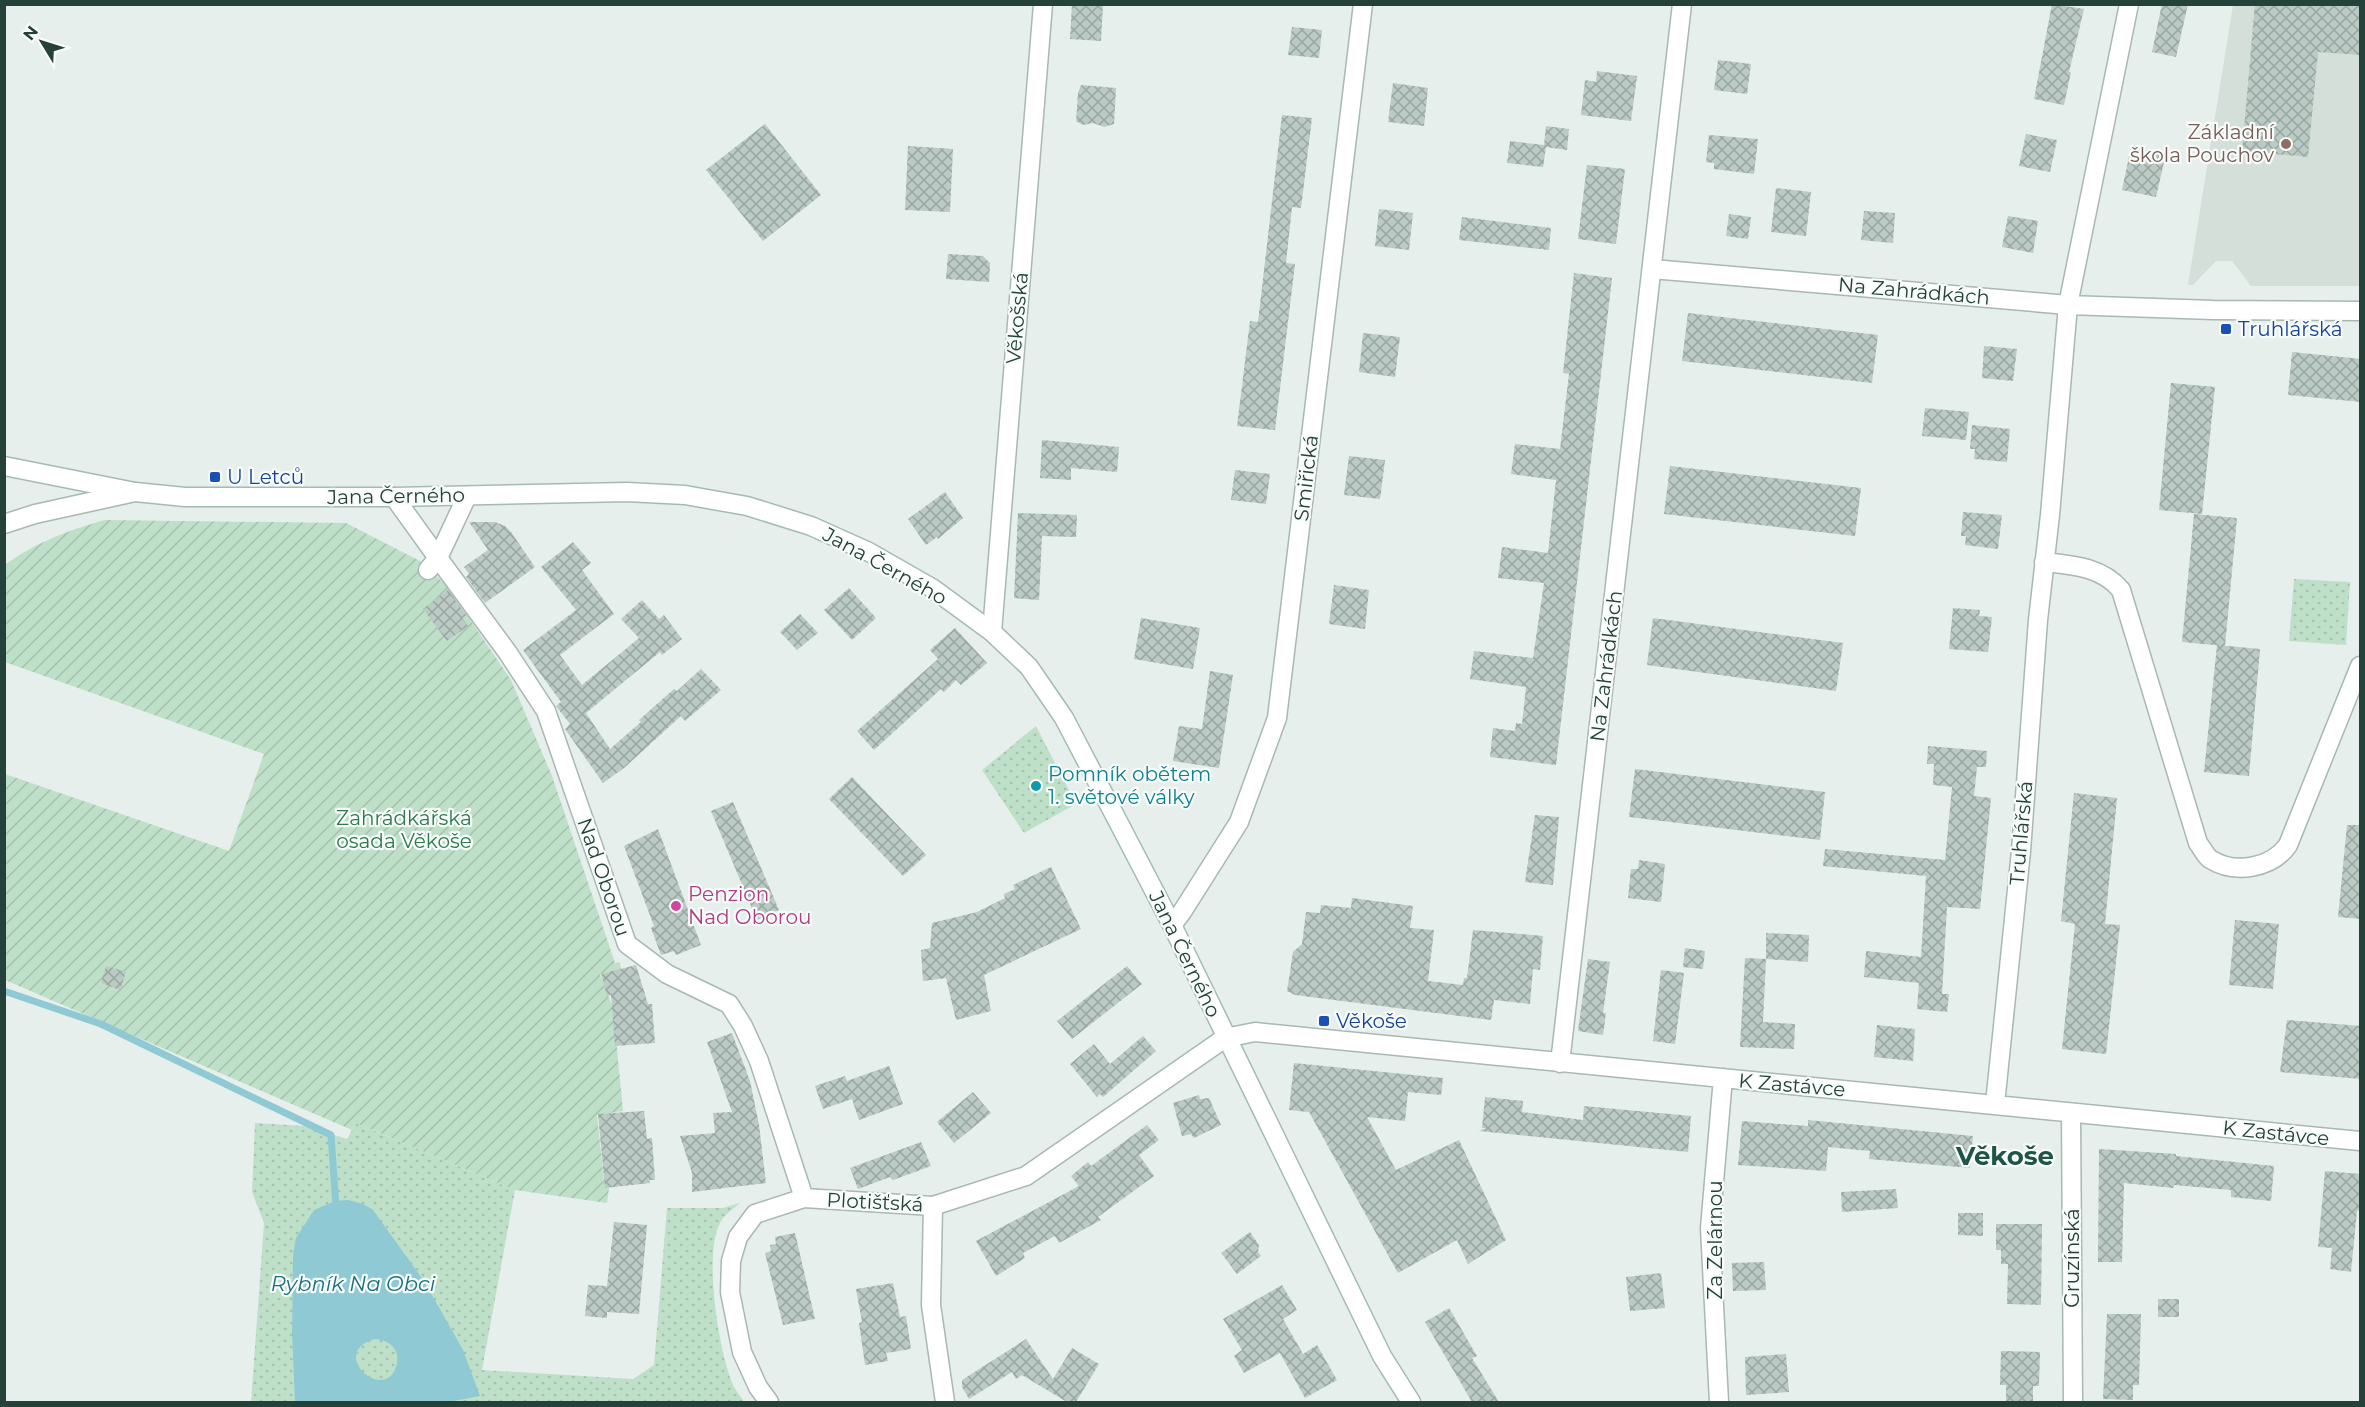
<svg xmlns="http://www.w3.org/2000/svg" width="2365" height="1407" font-family="Montserrat,sans-serif">
<style>
.built{fill:#d4dfda}
.grass{fill:url(#grass-dots)}
.garden{fill:url(#garden-furrows)}
.water{fill:#8ec9d4;fill-rule:evenodd}
.lines{fill:none;stroke-linecap:round;stroke-linejoin:round}
.stream{stroke:#8ec9d4;stroke-width:7}
.building{fill:url(#building-cross-hatch)}
.street-casing{stroke:#a8b8b2;stroke-width:21}
.secondary-casing{stroke:#a4bbb3;stroke-width:21}
.street{stroke:#fff;stroke-width:18}
.secondary{stroke:#fff;stroke-width:18}
.education-dot{fill:#8d6e63;stroke:#f7fbf9;stroke-width:2}
.transit-dot{fill:#1a4fb4;stroke:#f7fbf9;stroke-width:2}
.culture-dot{fill:#0f9aa8;stroke:#f7fbf9;stroke-width:2}
.hotel-dot{fill:#d1479c;stroke:#f7fbf9;stroke-width:2}
.labels{text-anchor:middle;stroke-width:4.5;stroke-linejoin:round;paint-order:stroke}
.education-label{font-size:20px;fill:#785e54;stroke:#f7fbf9;text-anchor:end}
.street-label{font-size:20px;fill:#24423a;stroke:#f7fbf9}
.transit-label{font-size:20px;fill:#164399;stroke:#f7fbf9;text-anchor:start}
.culture-label{font-size:20px;fill:#0d838f;stroke:#f7fbf9;text-anchor:start}
.park-label{font-size:20px;fill:#2d7a4b;stroke:#f7fbf9}
.hotel-label{font-size:20px;fill:#b23c85;stroke:#f7fbf9;text-anchor:start}
.water-label{font-size:21px;font-style:italic;fill:#1c6f80;stroke:#f7fbf9}
.district-label{font-size:26px;font-weight:bold;fill:#1f5548;stroke:#f7fbf9}
</style>
<defs>
<pattern id="grass-dots" width="8" height="8" patternUnits="userSpaceOnUse" patternTransform="scale(1.5)"><rect width="8" height="8" fill="#bfe0c8"/><path d="M2 2h.1M6 6h.1" fill="none" stroke="#a4c1ad" stroke-width="1.8" stroke-linecap="round"/></pattern>
<pattern id="garden-furrows" width="10" height="10" patternUnits="userSpaceOnUse" patternTransform="scale(1.5)"><rect width="10" height="10" fill="#bfe0c8"/><path d="M-1 1l2-2M0 10L10 0M9 11l2-2" fill="none" stroke="#a4c1ad"/></pattern>
<pattern id="building-cross-hatch" width="8" height="8" patternUnits="userSpaceOnUse" patternTransform="scale(1.5)"><rect width="8" height="8" fill="#bbcac4"/><path d="M0 0l8 8M0 8l8-8" fill="none" stroke="#98a6a0"/></pattern>
</defs>
<rect width="100%" height="100%" fill="#e6efeb"/>
<!-- built -->
<path class="built" d="M2233,5H2360V286H2251L2232,261H2216L2193,285H2188Z"/>
<!-- grass -->
<path class="grass" d="M2294,579L2350,582L2346,645L2289,641Z
M1036,726L1076,804L1024,833L982,770Z
M255,1123L305,1126L347,1139L356,1123L515,1190L482,1370L633,1379L654,1365L667,1208H723L740,1203C733,1209 724,1215 720,1223C703,1254 719,1355 734,1387C737,1392 741,1397 744,1402H251L264,1223L252,1192Z"/>
<!-- garden -->
<path class="garden" d="M105,520L346,523L424,563L450,590L511,680L552,776L615,963L620,962L621,970L600,974L613,1008L623,1111L597,1115L604,1181L609,1188L607,1203L515,1190L356,1123L352,1130L5,980V774L229,851L264,754L5,662V565C32,544 71,529 105,520Z"/>
<!-- water -->
<path class="water" d="M348,1200L363,1204L373,1210L424,1281L463,1350L480,1396L448,1402H295L292,1334L293,1255L296,1238L314,1210L335,1201ZM375,1339C389,1340 400,1349 397,1363C388,1407 325,1353 375,1339Z"/>
<g class="lines">
<!-- stream -->
<path class="stream" d="M4,991L101,1024L331,1135L336,1207"/>
</g>
<!-- building -->
<path class="building" d="M1072,4H1103L1101,41L1070,39Z
M2052,4L2084,9L2069,72H2071L2064,105L2034,99Z
M2162,4H2188L2176,57L2152,52Z
M2255,4H2361V55L2318,52L2308,157L2242,151Z
M1292,27L1322,30L1319,58L1288,55Z
M1718,60L1751,64L1747,94L1714,90Z
M1597,71L1637,76L1631,121L1581,115L1585,80L1596,82Z
M1393,83L1428,88L1424,126L1388,122Z
M1081,85L1116,88L1114,124L1104,127L1093,123L1083,125L1076,121L1078,93Z
M1282,115L1312,118L1301,208L1292,207L1286,263L1295,264L1275,430L1237,426L1250,321L1258,322Z
M765,124L821,195L763,241L706,170Z
M1546,126L1569,129L1567,150L1546,147L1543,167L1507,163L1510,141L1544,145Z
M2026,134L2057,140L2050,172L2019,166Z
M1709,135L1758,139L1754,174L1714,169V163L1706,162Z
M908,146L953,149L950,212L905,210Z
M2131,147L2166,154L2156,197L2122,190Z
M1587,165L1625,169L1616,244L1578,239Z
M1776,188L1811,192L1806,236L1771,232Z
M1379,209L1413,213L1409,250L1375,246Z
M1864,211L1895,213L1893,243L1861,240Z
M1729,214L1751,217L1748,239L1726,236Z
M2008,216L2038,221L2033,253L2002,247Z
M1462,217L1551,228L1549,250L1459,240Z
M948,254L983,256L990,263L989,282L946,279Z
M1574,273L1612,278L1556,765L1490,757L1493,728L1515,731L1516,723L1522,724L1526,687L1470,679L1474,651L1533,658L1544,583L1498,578L1502,547L1548,553L1556,480L1511,474L1515,444L1560,449L1569,374L1563,373Z
M1688,313L1878,335L1872,383L1682,361Z
M1363,333L1400,337L1395,377L1359,372Z
M1984,346L2017,349L2013,381L1982,378Z
M2292,352L2361,359V402L2288,395Z
M2171,383L2215,387L2202,514L2159,510Z
M1925,408L1969,412L1966,440L1922,436Z
M1972,425L2010,429L2007,462L1974,459L1975,449H1970Z
M1042,440L1119,447L1117,472L1071,468V480L1040,478Z
M1349,456L1385,460L1380,499L1344,495Z
M1670,466L1861,488L1855,536L1664,514Z
M1235,470L1270,474L1266,504L1231,500Z
M945,492L963,518L938,539L937,537L926,545L908,519Z
M1963,512L2002,515L1998,549L1965,545L1966,536H1961Z
M1018,513L1077,515L1076,537L1042,536L1039,600L1014,598Z
M2194,514L2237,518L2225,646L2182,642Z
M469,522H495L505,526L511,532L535,567L485,603L466,577L469,574L464,567L488,550Z
M573,542L591,563L582,570L614,614L560,655L582,685L639,638L621,619L642,600L659,619L664,615L682,639L662,655L660,652L586,713L610,749L641,722L639,720L674,689L677,691L701,669L721,690L685,721L681,716L624,768L603,783L565,729L570,724L556,706L561,702L523,650L576,610L541,567Z
M1334,585L1369,590L1365,629L1329,624Z
M849,588L876,618L852,640L824,610Z
M448,590L466,615L462,618L468,626L447,641L423,609Z
M1953,608L1980,610L1979,616L1992,617L1988,652L1949,649Z
M800,614L818,633L797,650L780,632Z
M1141,618L1200,628L1193,669L1134,659Z
M1653,618L1843,643L1836,691L1647,665Z
M955,628L987,663L961,685L956,680L944,692L941,689L874,750L857,731L938,659L930,650Z
M2217,645L2260,649L2249,776L2204,772Z
M1210,671L1233,675L1219,768L1173,761L1179,726L1202,729Z
M1928,746L1987,751L1986,767H1977L1974,796L1991,798L1980,909L1947,907L1942,994H1949L1947,1012L1917,1009L1919,983L1864,977L1866,951L1921,957L1926,876L1823,866L1825,849L1945,860L1952,787L1933,785L1934,764H1927Z
M1635,769L1825,792L1820,840L1629,817Z
M852,777L926,855L903,876L829,799Z
M2074,793L2117,798L2105,924L2120,925L2106,1054L2062,1049L2075,924L2061,921Z
M733,802L779,910L757,920L711,811Z
M1535,815L1559,817L1553,885L1525,882Z
M2347,825H2361V919L2338,917Z
M658,829L701,945L676,955L674,951L661,955L651,928L654,926L624,846Z
M1639,860L1665,864L1661,902L1628,898L1631,869H1638Z
M1051,867L1081,929L984,975L991,1011L956,1020L946,978L923,981L921,950L930,948L932,923L977,912L1005,898L1004,894L1015,889L1013,885Z
M1352,898L1413,906L1410,928L1434,930L1428,981L1463,985L1464,978H1467L1473,930L1543,936L1540,970L1533,969L1530,1004L1494,1000L1491,1020L1295,995L1287,991L1293,952L1302,944L1306,912L1320,913L1321,905L1351,908Z
M2235,920L2279,924L2273,989L2229,985Z
M1766,933L1809,935L1808,962L1766,959Z
M1685,948L1705,951L1703,969L1683,967Z
M1745,958L1766,959L1763,1022L1795,1024L1794,1049L1740,1047Z
M1588,959L1610,962L1603,1013H1606L1603,1035L1578,1031Z
M636,965L648,1004H652L655,1043L615,1046L611,995L607,996L601,974Z
M106,966L126,972L120,990L101,983Z
M1127,966L1142,984L1072,1039L1057,1021Z
M1661,970L1684,973L1675,1044L1653,1041Z
M2287,1020L2361,1026V1079L2280,1072Z
M1877,1025L1915,1029L1913,1061L1874,1057Z
M732,1033L750,1081L759,1125L766,1183L692,1192V1173L680,1136L715,1133L713,1113L732,1112L707,1042Z
M1143,1036L1156,1051L1103,1097L1100,1094L1097,1097L1070,1064L1094,1044L1110,1064Z
M1294,1063L1443,1078L1441,1095L1408,1092L1405,1121L1367,1117L1396,1170L1459,1140L1506,1240L1468,1264L1457,1240L1398,1273L1309,1112L1289,1110Z
M889,1066L903,1104L859,1120L852,1099L823,1109L815,1086L845,1076L847,1081Z
M973,1092L991,1113L954,1143L937,1122Z
M1199,1095L1200,1099L1209,1098L1221,1125L1194,1138L1191,1134L1182,1136L1173,1103Z
M1485,1097L1523,1101L1522,1112L1583,1120L1584,1106L1691,1116L1688,1152L1479,1131L1486,1128H1482Z
M644,1111L647,1139L652,1138L655,1180H650V1183L605,1188L598,1114Z
M1808,1120L1973,1136L1970,1168L1869,1159L1870,1151L1828,1147L1826,1171L1738,1165L1742,1121L1808,1126Z
M1147,1125L1159,1140L1139,1155L1154,1176L1098,1217L1101,1220L1059,1243L1055,1236L1023,1253L1025,1258L996,1276L976,1241L1079,1186L1071,1176L1088,1162L1091,1166Z
M921,1142L931,1166L893,1180L890,1177L858,1189L850,1168Z
M2099,1149L2176,1154V1156L2274,1166L2271,1201L2231,1197V1190L2174,1185L2173,1188L2124,1183L2122,1262H2098Z
M2325,1171L2361,1174V1210L2357,1211L2351,1272L2330,1269L2332,1248L2318,1247Z
M1896,1189L1898,1208L1842,1212L1841,1192Z
M1958,1213H1983V1236L1958,1235Z
M614,1222L647,1225L639,1314L607,1312V1318L585,1316L588,1285L607,1286Z
M1996,1224H2042L2041,1305L2007,1304L2008,1264H2001V1250H1996Z
M1250,1232L1259,1245L1258,1252L1261,1256L1237,1274L1221,1253Z
M795,1233L815,1319L783,1325L765,1253L771,1251L770,1245L776,1244L775,1237Z
M1764,1262L1766,1290L1733,1291L1732,1263Z
M1661,1273L1665,1308L1630,1311L1626,1277Z
M893,1283L900,1317L906,1316L911,1349L886,1353L888,1361L865,1365L859,1323L862,1322L856,1289Z
M1282,1285L1297,1310L1283,1319L1303,1354L1317,1345L1337,1380L1305,1398L1280,1353L1244,1373L1234,1356L1242,1350L1223,1319Z
M2158,1299H2179V1317H2158Z
M1449,1308L1477,1356L1472,1358L1499,1402H1472L1425,1322Z
M2107,1314H2141L2139,1385H2133V1400L2103,1399Z
M1026,1339L1053,1379L1072,1348L1099,1364L1076,1402H1067L1022,1375L1016,1379L1012,1372L969,1399L962,1387V1380Z
M2001,1351L2040,1352L2039,1386H2033V1402H2006V1385H2000Z
M1786,1354L1789,1392L1746,1395L1745,1357Z"/>
<g class="lines">
<!-- street casing -->
<g class="street-casing">
<path id="street" d="M1652,269L2068,305L2213,310L2360,311
M467,496L438,558L508,653L546,711L627,944L667,974L729,1004L743,1026L759,1061L804,1198
M394,497L438,558L428,570
M4,524L35,514L135,492
M2044,562C2073,565 2102,567 2121,590L2198,843C2202,848 2205,855 2210,859C2235,875 2272,868 2288,845L2360,666
M992,632L1043,4
M1172,925L1182,912L1239,822L1277,718L1363,4
M1560,1063L1682,4
M1995,1104L2021,851L2038,620L2050,515L2068,305L2129,4
M2071,1113L2073,1402
M933,1206L931,1305L945,1402
M769,1402L758,1387L742,1352L730,1292L731,1261L738,1237L755,1214L804,1198L933,1206L1026,1176L1225,1038L1255,1032L2360,1141
M1719,1402L1710,1228L1723,1078"/>
</g>
<!-- secondary casing -->
<g class="secondary-casing">
<path id="secondary" d="M4,466L135,492L185,497H394L627,492L685,495L747,506L811,526L869,552L932,588L992,632L1029,667L1064,718L1172,925L1382,1356L1411,1402"/>
</g>
<!-- street -->
<use href="#street" class="street"/>
<!-- secondary -->
<use href="#secondary" class="secondary"/>
</g>
<!-- markers -->
<circle class="education-dot" cx="2286" cy="144" r="6"/>
<g class="transit-dot">
<rect x="2220" y="323" width="12" height="12" rx="3"/>
<rect x="209" y="471" width="12" height="12" rx="3"/>
<rect x="1318" y="1015" width="12" height="12" rx="3"/>
</g>
<circle class="culture-dot" cx="1036" cy="786" r="6"/>
<circle class="hotel-dot" cx="676" cy="906" r="6"/>
<g class="labels">
<!-- education labels -->
<g class="education-label">
<text x="2274" y="139">Základní<tspan x="2274" dy="23">škola Pouchov</tspan></text>
</g>
<!-- street labels -->
<g class="street-label">
<text transform="translate(1914 291) rotate(5)" y="7">Na Zahrádkách</text>
<text transform="translate(1017 318) rotate(-85)" y="7">Věkošská</text>
<text transform="translate(1306 478) rotate(-83)" y="7">Smiřická</text>
<text transform="translate(396 496) rotate(-1)" y="7">Jana Černého</text>
<text transform="translate(885 566) rotate(29)" y="7">Jana Černého</text>
<text transform="translate(1606 666) rotate(-83)" y="7">Na Zahrádkách</text>
<text transform="translate(2021 833) rotate(-85)" y="7">Truhlářská</text>
<text transform="translate(604 877) rotate(71)" y="7">Nad Oborou</text>
<text transform="translate(1185 954) rotate(64)" y="7">Jana Černého</text>
<text transform="translate(1792 1085) rotate(5)" y="7">K Zastávce</text>
<text transform="translate(2276 1133) rotate(6)" y="7">K Zastávce</text>
<text transform="translate(875 1202) rotate(3)" y="7">Plotišťská</text>
<text transform="translate(1715 1240) rotate(-90)" y="7">Za Zelárnou</text>
<text transform="translate(2072 1258) rotate(-90)" y="7">Gruzínská</text>
</g>
<!-- transit labels -->
<g class="transit-label">
<text x="2238" y="336">Truhlářská</text>
<text x="227" y="484">U Letců</text>
<text x="1336" y="1028">Věkoše</text>
</g>
<!-- culture labels -->
<g class="culture-label">
<text x="1048" y="781">Pomník obětem<tspan x="1048" dy="23">1. světové války</tspan></text>
</g>
<!-- park labels -->
<g class="park-label">
<text x="404" y="825">Zahrádkářská<tspan x="404" dy="23">osada Věkoše</tspan></text>
</g>
<!-- hotel labels -->
<g class="hotel-label">
<text x="688" y="901">Penzion<tspan x="688" dy="23">Nad Oborou</tspan></text>
</g>
<!-- water labels -->
<g class="water-label">
<text x="353" y="1291">Rybník Na Obci</text>
</g>
<!-- district labels -->
<g class="district-label">
<text x="2005" y="1165">Věkoše</text>
</g>
</g>
<!-- border -->
<rect width="2365" height="1407" fill="none" stroke="#24423a" stroke-width="12"/>
<!-- north arrow -->
<g transform="translate(42 42) rotate(308)" stroke="#f7fbf9" stroke-width="4.5" paint-order="stroke">
<path d="M0-4.5L10 22L0 15L-10 22Z" fill="#24423a"/>
<text y="-9" font-size="16" font-weight="bold" text-anchor="middle" fill="#24423a">N</text>
</g>
</svg>
